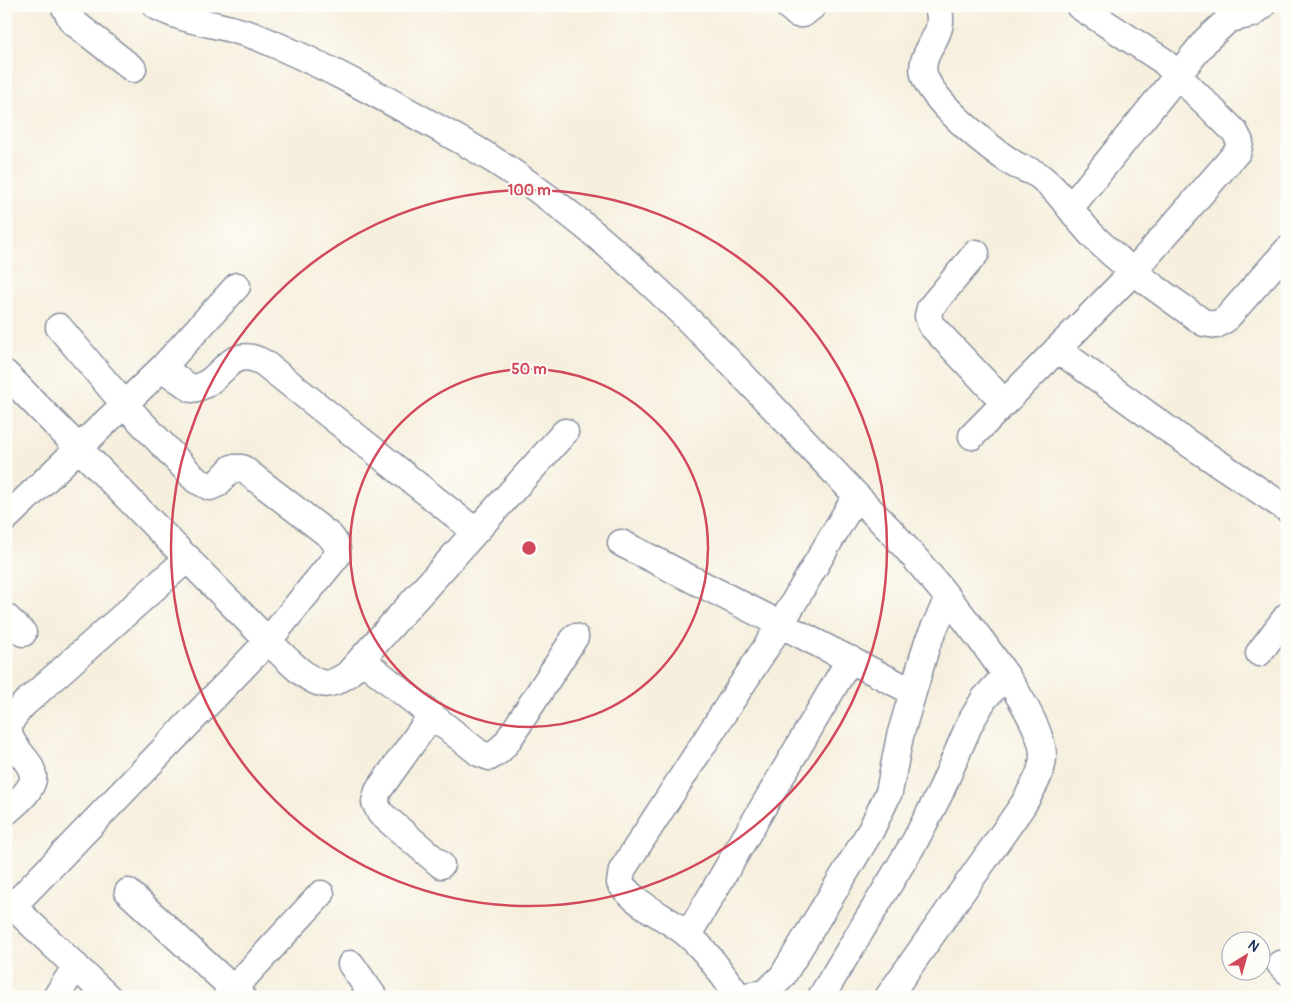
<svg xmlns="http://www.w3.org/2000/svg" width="1293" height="1003" font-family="Pangolin,sans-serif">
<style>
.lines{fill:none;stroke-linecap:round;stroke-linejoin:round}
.minor-casing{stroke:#888f9e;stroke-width:29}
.minor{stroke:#fff;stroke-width:26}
.ring{fill:none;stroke:#d1495b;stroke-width:2.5}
.centre{fill:#d1495b;stroke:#fdfcf7;stroke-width:2.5}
.ring-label{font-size:15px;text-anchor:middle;font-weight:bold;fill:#d1495b;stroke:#fdfcf7;stroke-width:4;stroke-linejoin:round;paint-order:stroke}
</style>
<rect width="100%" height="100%" fill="#fdfcf7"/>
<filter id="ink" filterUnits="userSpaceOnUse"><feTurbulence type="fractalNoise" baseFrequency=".02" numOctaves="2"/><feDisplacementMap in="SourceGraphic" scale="10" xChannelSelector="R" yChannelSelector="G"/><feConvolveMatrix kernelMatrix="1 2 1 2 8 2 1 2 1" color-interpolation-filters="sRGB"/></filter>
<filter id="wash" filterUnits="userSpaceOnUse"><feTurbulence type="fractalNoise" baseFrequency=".0096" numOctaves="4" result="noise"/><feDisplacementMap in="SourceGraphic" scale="20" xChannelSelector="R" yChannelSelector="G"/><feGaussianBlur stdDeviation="1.12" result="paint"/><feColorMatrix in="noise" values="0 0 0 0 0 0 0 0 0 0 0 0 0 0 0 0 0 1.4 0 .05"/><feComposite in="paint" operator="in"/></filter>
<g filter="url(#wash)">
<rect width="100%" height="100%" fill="#f6efdd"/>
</g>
<g filter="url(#ink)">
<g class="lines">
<!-- minor casing -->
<g class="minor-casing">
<path id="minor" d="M64,6L72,21L133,69
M156,6C189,24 227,24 262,39C332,68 400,107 467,144C633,239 759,398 892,532C927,571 1044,707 1043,756C1043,773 1031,790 1023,805L888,997
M788,6L797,14H803L813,6
M937,6C951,36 913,52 926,80C940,108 988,147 1014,164C1021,168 1030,170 1038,175C1062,192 1075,219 1096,239C1129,271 1167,296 1204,323L1216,325L1226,319L1287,250
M1070,208L1207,39L1229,19L1252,14L1262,6
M976,253L930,308L928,316L931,325L1005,403
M1057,349L1176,435L1287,509
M162,368L192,389C224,384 227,342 264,363L475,531
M6,374L268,641C280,652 305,680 321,683C330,686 340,679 347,675L565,432
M972,436L1133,272L1238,151L1240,142L1235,132L1162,60L1079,6
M6,518L162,368L237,286
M621,543L913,692
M6,617L23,633
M1259,653L1287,616
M361,659L479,753L490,757L499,751L507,742L575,637
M432,715L378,791L375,802L380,813L441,865
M6,812C15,804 31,792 33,779C35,760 7,748 9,728C10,719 18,711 23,705L188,558
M128,892L242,997
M6,900L108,997
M13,906L268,641L337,556C338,547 336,543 330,536L242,468H232L217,484L210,487L196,480L125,405L59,327
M688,935L850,659
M351,964L374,997
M1280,964L1287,971
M56,997L76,966
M226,997L321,894
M739,997C723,976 708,952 687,934C665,916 638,907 620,883L622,870L781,624L856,496
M739,997L765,993L782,977L871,830L889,792L900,736L918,675L927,644L948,598
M821,997L915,841L940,793L970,723L984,699L1006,675"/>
</g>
<!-- minor -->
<use href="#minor" class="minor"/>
</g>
</g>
<!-- distance rings -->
<g class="ring">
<circle cx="529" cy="548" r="179"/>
<circle cx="529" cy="548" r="358"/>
</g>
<circle cx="529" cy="548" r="8" class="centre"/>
<g class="ring-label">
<text x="529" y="195">100 m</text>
<text x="529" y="374">50 m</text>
</g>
<!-- margin -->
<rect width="1293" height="1003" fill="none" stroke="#fdfcf7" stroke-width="25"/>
<!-- north arrow -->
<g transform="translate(1246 956) rotate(37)"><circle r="24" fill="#fdfcf7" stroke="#a3aaba"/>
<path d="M0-4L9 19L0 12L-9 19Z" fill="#d1495b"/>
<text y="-8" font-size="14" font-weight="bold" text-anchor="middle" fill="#1b2f5e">N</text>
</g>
</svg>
